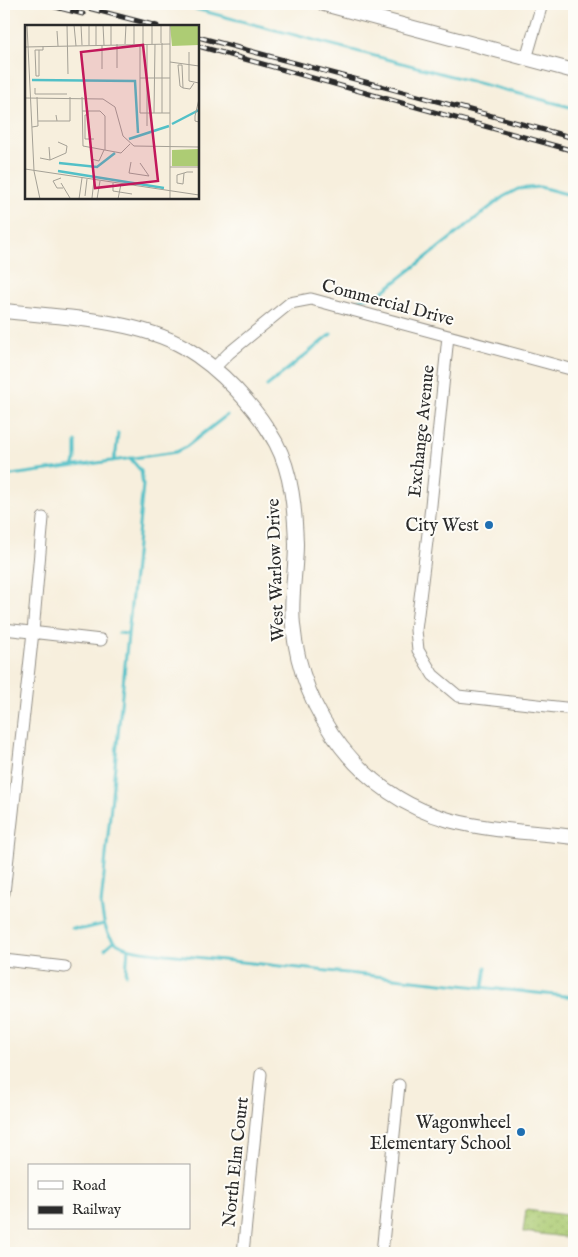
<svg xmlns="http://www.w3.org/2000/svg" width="578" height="1257" font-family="'IM FELL English',serif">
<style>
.park{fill:url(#park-dots);stroke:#6c7c50}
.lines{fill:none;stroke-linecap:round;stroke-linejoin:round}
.stream{stroke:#52c0c7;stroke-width:3}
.minor-casing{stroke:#918d84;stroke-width:13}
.tertiary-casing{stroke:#918d84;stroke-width:16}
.minor{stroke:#fff;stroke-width:11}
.tertiary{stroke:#fff;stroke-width:14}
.rail-casing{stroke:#2b2b2b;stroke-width:5}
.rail{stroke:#fdfcf7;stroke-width:3;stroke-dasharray:9;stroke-linecap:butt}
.poi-dot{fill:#1f6fb2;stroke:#fdfcf7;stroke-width:2}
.labels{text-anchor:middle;stroke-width:4;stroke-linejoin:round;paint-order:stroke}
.street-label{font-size:18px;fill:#2b2b2b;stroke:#fdfcf7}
.poi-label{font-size:18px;fill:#2b2b2b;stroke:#fdfcf7;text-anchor:end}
.inset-river{fill:none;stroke:#52c0c7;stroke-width:2.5}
.inset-road{fill:none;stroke:#a5a196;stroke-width:1}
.view{fill:#c2185b;fill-opacity:0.15;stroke:#c2185b;stroke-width:2.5}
.inset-edge{fill:none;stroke:#2b2b2b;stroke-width:2.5}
</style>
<defs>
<pattern id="park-dots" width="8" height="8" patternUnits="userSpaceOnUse" patternTransform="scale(1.25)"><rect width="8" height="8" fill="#adcc74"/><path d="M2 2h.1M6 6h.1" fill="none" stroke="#95af65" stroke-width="1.8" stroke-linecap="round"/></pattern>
</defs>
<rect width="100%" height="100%" fill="#fdfcf7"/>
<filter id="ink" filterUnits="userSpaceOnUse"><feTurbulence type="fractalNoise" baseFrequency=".02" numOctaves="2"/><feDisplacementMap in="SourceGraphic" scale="10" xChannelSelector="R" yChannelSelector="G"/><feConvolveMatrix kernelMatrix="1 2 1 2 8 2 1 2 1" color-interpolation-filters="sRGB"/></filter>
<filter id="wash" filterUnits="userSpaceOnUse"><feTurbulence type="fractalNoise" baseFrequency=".0096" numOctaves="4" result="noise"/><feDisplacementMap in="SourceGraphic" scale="20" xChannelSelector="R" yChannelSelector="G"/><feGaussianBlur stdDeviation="1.12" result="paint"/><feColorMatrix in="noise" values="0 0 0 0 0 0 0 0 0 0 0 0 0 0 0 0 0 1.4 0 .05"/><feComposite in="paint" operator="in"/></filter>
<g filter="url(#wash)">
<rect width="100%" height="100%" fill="#f7efdd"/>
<!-- park -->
<path class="park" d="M526,1210L574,1216V1238L523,1232Z"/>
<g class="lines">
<!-- stream -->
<path class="stream" d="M176,4L574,108
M356,301L381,293L503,197L518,189L540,187L574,196
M267,386L331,334
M130,458L141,471L143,485L101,905C103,916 104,932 114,941C124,951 152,952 166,954L574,997
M113,461L116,452L118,433
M73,466L76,459V442
M4,476L176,452L186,447L227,415
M119,633L127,634
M72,928L83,929L104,924
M105,949L114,941
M126,974L128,948
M483,987L486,967"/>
</g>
</g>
<g filter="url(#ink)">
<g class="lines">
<!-- minor casing -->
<g class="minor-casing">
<path id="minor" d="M526,59L542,4
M448,336L429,525L416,630L418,650L433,675L458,696L574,709
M213,369L229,353L290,303L311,299L574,370
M4,629L101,640
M4,893L33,632L43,518
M4,960L65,967
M243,1253L261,1074
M382,1253L399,1085"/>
</g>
<!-- tertiary casing -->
<g class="tertiary-casing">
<path id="tertiary" d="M324,4L574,71
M4,311C58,317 136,319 184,347C220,368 256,407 276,443C292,473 295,511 296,544C296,571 290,599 293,625C301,714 362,796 449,820C490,831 533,832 574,837"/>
</g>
<!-- minor -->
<use href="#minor" class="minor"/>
<!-- tertiary -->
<use href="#tertiary" class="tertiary"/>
<!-- rail casing -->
<g class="rail-casing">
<path id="rail" d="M44,4L83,14
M73,4L157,26
M198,37L574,138
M198,46L574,151"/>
</g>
<!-- rail -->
<use href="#rail" class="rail"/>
</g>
</g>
<!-- markers -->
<g class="poi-dot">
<circle cx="489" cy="525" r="5"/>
<circle cx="521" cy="1132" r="5"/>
</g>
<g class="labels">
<!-- street labels -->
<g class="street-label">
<text transform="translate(388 302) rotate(15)" y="6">Commercial Drive</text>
<text transform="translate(421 431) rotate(-84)" y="6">Exchange Avenue</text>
<text transform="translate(275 570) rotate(-92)" y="6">West Warlow Drive</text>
<text transform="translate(235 1162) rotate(-84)" y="6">North Elm Court</text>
</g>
<!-- poi labels -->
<g class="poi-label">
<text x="479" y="531">City West</text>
<text x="511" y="1128">Wagonwheel<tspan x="511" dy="21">Elementary School</tspan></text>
</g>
</g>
<!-- overview -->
<g transform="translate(25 25)">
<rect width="174" height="174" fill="#f7efdd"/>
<path d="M174,124V141H147V125Z" fill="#adcc74"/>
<path d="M145,0H174V20L147,21Z" fill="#adcc74"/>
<path class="inset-river" d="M7,55L110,56L113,108M147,99L174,85M104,114L144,101M34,138L72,142L90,128M33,146L139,163"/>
<path class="inset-road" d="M2,0L9,146L15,174M42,0L43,49M49,0L51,21M56,0L57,20M64,0V20M71,0V20M78,0L79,20M86,0V20M145,0V174M32,6L33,21M136,18V0M92,19V43M100,19L101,0M109,19V0M115,19V88H145M118,19V0M127,19V0M77,20V44M0,22L145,19M14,25V51H11L10,25H18V21M164,27V56L174,58M145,37L174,41M115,53H145M10,63V69H42M158,63L155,61L153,40H157L158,63L165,64L169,58M57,72L58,121L96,128L105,119M0,73L78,74L90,82L98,111L109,121L174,122M174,74L170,91V96L174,97M57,86H75L80,91V125M63,86V90H60V114H69M129,88L130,19M137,88V18M13,96H32L31,90M32,96H45V72M122,101V19M7,102L13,101L12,72M15,133L25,135L24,122M66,134L74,136L79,125M25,135L41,128L42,121L33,117M106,137L104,148L124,151L115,138M145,142H174M0,144L174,170M159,148L158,159L152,158V150L159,148L162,147H168M36,153L28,156L32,163H38M36,158L45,173M88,158V166L107,169M60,171L62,154M67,173L69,155M54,174L57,153M72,174L75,156M93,174L96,159"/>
<path class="view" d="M118,20L133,156L70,163L56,27Z"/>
<rect width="174" height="174" class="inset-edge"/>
</g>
<!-- margin -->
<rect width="578" height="1257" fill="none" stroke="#fdfcf7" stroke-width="20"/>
<!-- legend -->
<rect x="28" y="1164" width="162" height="65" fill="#fdfcf7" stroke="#a9a8a5"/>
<rect x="38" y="1181" width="25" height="8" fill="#ffffff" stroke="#a9a8a5"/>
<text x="72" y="1190" font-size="15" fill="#2b2b2b">Road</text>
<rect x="38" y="1206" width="25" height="8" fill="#2b2b2b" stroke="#a9a8a5"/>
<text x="72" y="1214" font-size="15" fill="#2b2b2b">Railway</text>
</svg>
